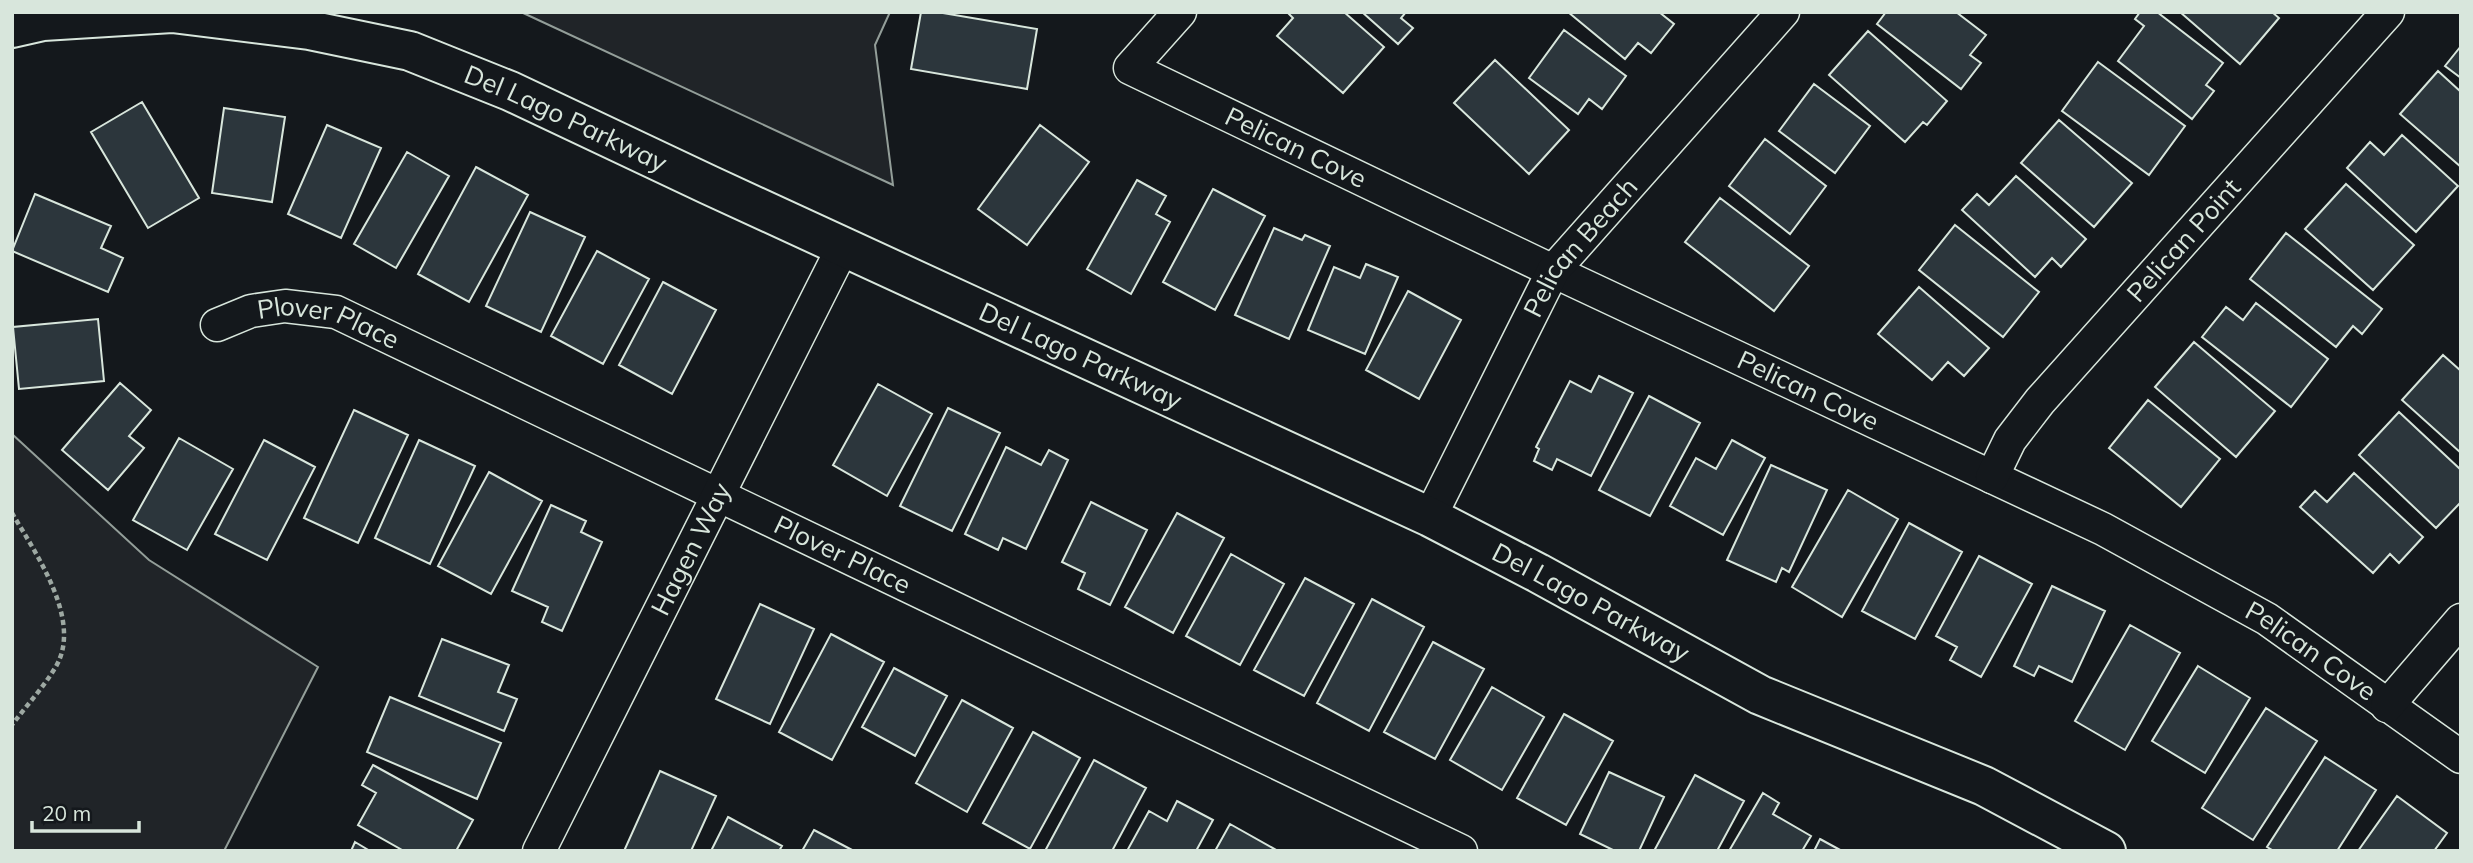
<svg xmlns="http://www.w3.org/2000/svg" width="2473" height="863" font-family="Mulish,sans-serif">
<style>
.green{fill:#202428;stroke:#939e99;stroke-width:2}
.building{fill:#2c363c;stroke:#d8e6dc;stroke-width:2}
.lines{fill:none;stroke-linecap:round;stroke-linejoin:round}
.street-casing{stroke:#d8e6dc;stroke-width:35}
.secondary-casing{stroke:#d8e6dc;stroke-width:42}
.path{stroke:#9da8a2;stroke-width:4.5;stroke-dasharray:5 3.5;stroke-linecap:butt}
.street{stroke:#14181c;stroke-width:32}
.secondary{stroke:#14181c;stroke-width:38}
.labels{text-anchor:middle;stroke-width:5;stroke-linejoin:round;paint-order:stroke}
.street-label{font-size:26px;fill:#d8e6dc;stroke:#14181c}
</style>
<rect width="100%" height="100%" fill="#14181c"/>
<!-- green -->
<path class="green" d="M521,12H890L875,45L893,185Z
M12,434L149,560L318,667L224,851H12Z"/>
<!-- building -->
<path class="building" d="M921,12H937L1037,29L1027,89L911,69Z
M1287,12H1344L1384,47L1343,93L1277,36L1293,18Z
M1362,12H1406L1401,18L1413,28L1398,44Z
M1568,12H1659L1674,24L1651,53L1638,43L1625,59Z
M1886,12H1956L1986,35L1970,55L1981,63L1961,89L1877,24Z
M2140,12H2157L2223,63L2206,85L2214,91L2192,119L2118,61L2144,26L2135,19Z
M2180,12H2272L2279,18L2240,64Z
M1564,30L1626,76L1602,109L1589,99L1578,114L1529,78Z
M1868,31L1947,101L1927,125L1923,122L1905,142L1829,75Z
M2461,46V78L2445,66Z
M1495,60L1569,130L1529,174L1454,103Z
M2098,62L2185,126L2149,175L2062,111Z
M2438,71L2461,92V167L2400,114Z
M1814,84L1870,126L1835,173L1779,131Z
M142,102L199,198L148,228L91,132Z
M224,108L285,117L272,202L212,193Z
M2059,120L2132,183L2094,227L2021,163Z
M327,125L381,148L341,238L288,214Z
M1040,125L1089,162L1027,245L978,209Z
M2402,135L2458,186L2416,232L2347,168L2370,142L2384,155Z
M1765,139L1826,186L1790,234L1729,186Z
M407,152L449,176L396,268L354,244Z
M476,167L528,195L469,302L418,274Z
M2016,176L2086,239L2061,267L2052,258L2035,277L1962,210L1977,194L1989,205Z
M1137,180L1166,196L1156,214L1170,222L1131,294L1087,269Z
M2346,184L2414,245L2373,290L2305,229Z
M1213,189L1265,216L1215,310L1163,282Z
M35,194L111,226L101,248L123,258L108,292L12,251Z
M1720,198L1809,266L1774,311L1685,242Z
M530,212L585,237L541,332L486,306Z
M1955,225L2039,292L2003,337L1919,270Z
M1274,228L1302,240L1305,235L1330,246L1289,339L1235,315Z
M2286,233L2382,309L2362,334L2353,326L2336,347L2250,279Z
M597,251L649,279L603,364L551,336Z
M1366,264L1398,277L1365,354L1308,330L1334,267L1360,278Z
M663,282L716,310L672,394L619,365Z
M1919,287L1989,348L1964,376L1948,362L1932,380L1878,334Z
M1408,291L1461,320L1419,399L1366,370Z
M2256,303L2328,359L2291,407L2202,337L2226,307L2243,320Z
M98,319L104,381L19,389L13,327Z
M2194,342L2275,411L2236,457L2155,387Z
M2443,355L2461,371V453L2402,400Z
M1599,376L1633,393L1591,476L1557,459L1552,470L1534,461L1539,449L1536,447L1570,381L1591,392Z
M120,383L151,410L129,436L144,448L108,490L62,450Z
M878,384L932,414L887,496L833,465Z
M1649,396L1700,423L1650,516L1599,490Z
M2148,400L2220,459L2181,507L2109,448Z
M948,408L1000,433L952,531L900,506Z
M354,410L408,435L358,543L304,518Z
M2399,412L2461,470V502L2436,528L2359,455Z
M179,438L233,469L187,550L133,520Z
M264,440L315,467L267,560L215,534Z
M419,440L475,466L430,564L375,538Z
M1732,440L1765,458L1723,535L1670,506L1696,458L1716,469Z
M1006,447L1041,465L1049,450L1068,460L1026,549L1003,538L998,550L965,534Z
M1771,465L1827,490L1789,572L1782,568L1776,582L1727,560Z
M489,472L542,501L491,594L438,566Z
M2354,473L2423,537L2399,563L2390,554L2373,573L2300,507L2315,491L2327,502Z
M1848,490L1898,519L1842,617L1792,587Z
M1091,502L1147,530L1110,605L1078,589L1085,573L1062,562Z
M551,505L586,521L581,532L602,542L562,631L542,622L548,607L512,591Z
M1177,513L1224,538L1173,633L1125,607Z
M1909,523L1962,552L1915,639L1862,611Z
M1231,554L1284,584L1240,665L1186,636Z
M1979,556L2032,584L1981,677L1950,660L1957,647L1936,636Z
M1305,578L1354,604L1304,696L1254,670Z
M2052,586L2105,611L2072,682L2039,666L2034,676L2014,666Z
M1372,599L1424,627L1369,731L1317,703Z
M760,604L814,629L770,724L716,699Z
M2130,625L2180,653L2125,750L2075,721Z
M831,634L884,662L832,760L779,732Z
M442,639L509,665L498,692L517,699L504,731L419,696Z
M1433,642L1484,669L1435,759L1384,732Z
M2198,666L2250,698L2205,773L2152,741Z
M894,668L947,696L915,756L862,727Z
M1492,687L1544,717L1502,790L1450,760Z
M390,697L501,743L477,799L367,752Z
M962,700L1013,728L967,812L916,783Z
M2266,708L2317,741L2253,840L2202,808Z
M1564,714L1613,741L1566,825L1517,798Z
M1033,732L1080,758L1030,849L983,823Z
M2325,757L2376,790L2337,851H2274L2267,847Z
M1094,760L1146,788L1112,851H1045Z
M373,765L473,820L456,851H404L358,825L376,793L362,785Z
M660,771L716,796L691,851H624Z
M1609,772L1664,797L1639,851H1615L1580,834Z
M1695,775L1744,801L1717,851H1654Z
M1763,793L1779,803L1773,814L1811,836L1802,851H1729Z
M2397,796L2447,833L2434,851H2358Z
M1177,801L1213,820L1196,851H1127L1149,811L1167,821Z
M728,817L782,846L779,851H711Z
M1230,824L1278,851H1215Z
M814,830L854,851H802Z
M1820,839L1842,851H1814Z
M355,842L370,851H351Z"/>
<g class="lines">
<!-- street casing -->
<g class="street-casing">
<g id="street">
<path id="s1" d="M1180,12L1130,68L1553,271L2103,529L2267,619L2461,757"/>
<path id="s2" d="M217,325L251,311L285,306L336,312L1461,851"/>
<path id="s3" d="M1992,477L2010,440L2040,401L2388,12"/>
<path id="s4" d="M1430,517L1553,271L1783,12"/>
<path d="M2387,706L2461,620"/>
<path id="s5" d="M539,851L843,247"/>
</g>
</g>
<!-- secondary casing -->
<g class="secondary-casing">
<g id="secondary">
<path id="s6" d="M12,28L43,21L172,13L309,30L410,51L510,91L709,185L1430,517L1538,573L1760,695L1984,786L2106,851"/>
</g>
</g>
<!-- path -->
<path class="path" d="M12,513C36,554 84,622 55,668C43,688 26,706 12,725"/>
<!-- street -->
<use href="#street" class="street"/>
<!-- secondary -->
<use href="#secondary" class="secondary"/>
</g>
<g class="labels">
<!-- street labels -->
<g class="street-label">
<text dy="9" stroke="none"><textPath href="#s6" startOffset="572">Del Lago Parkway</textPath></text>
<text dy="9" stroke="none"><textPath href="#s1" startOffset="259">Pelican Cove</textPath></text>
<text dy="9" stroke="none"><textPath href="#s3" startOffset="306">Pelican Point</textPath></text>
<text dy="9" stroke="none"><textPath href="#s4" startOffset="310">Pelican Beach</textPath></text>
<text dy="9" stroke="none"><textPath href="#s2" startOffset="117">Plover Place</textPath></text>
<text dy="9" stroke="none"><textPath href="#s6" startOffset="1139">Del Lago Parkway</textPath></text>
<text dy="9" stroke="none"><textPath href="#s1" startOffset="826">Pelican Cove</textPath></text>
<text dy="9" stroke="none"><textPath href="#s5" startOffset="338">Hagen Way</textPath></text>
<text dy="9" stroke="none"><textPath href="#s2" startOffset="684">Plover Place</textPath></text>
<text dy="9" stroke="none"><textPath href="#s6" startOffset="1706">Del Lago Parkway</textPath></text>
<text dy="9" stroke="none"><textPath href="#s1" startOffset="1393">Pelican Cove</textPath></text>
</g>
</g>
<!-- border -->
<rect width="2473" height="863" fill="none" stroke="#d8e6dc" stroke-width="28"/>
<!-- scale -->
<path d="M32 821v10h107v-10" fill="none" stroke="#d8e6dc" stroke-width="3.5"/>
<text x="42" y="821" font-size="21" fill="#d8e6dc" stroke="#14181c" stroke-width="5" paint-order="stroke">20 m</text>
</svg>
